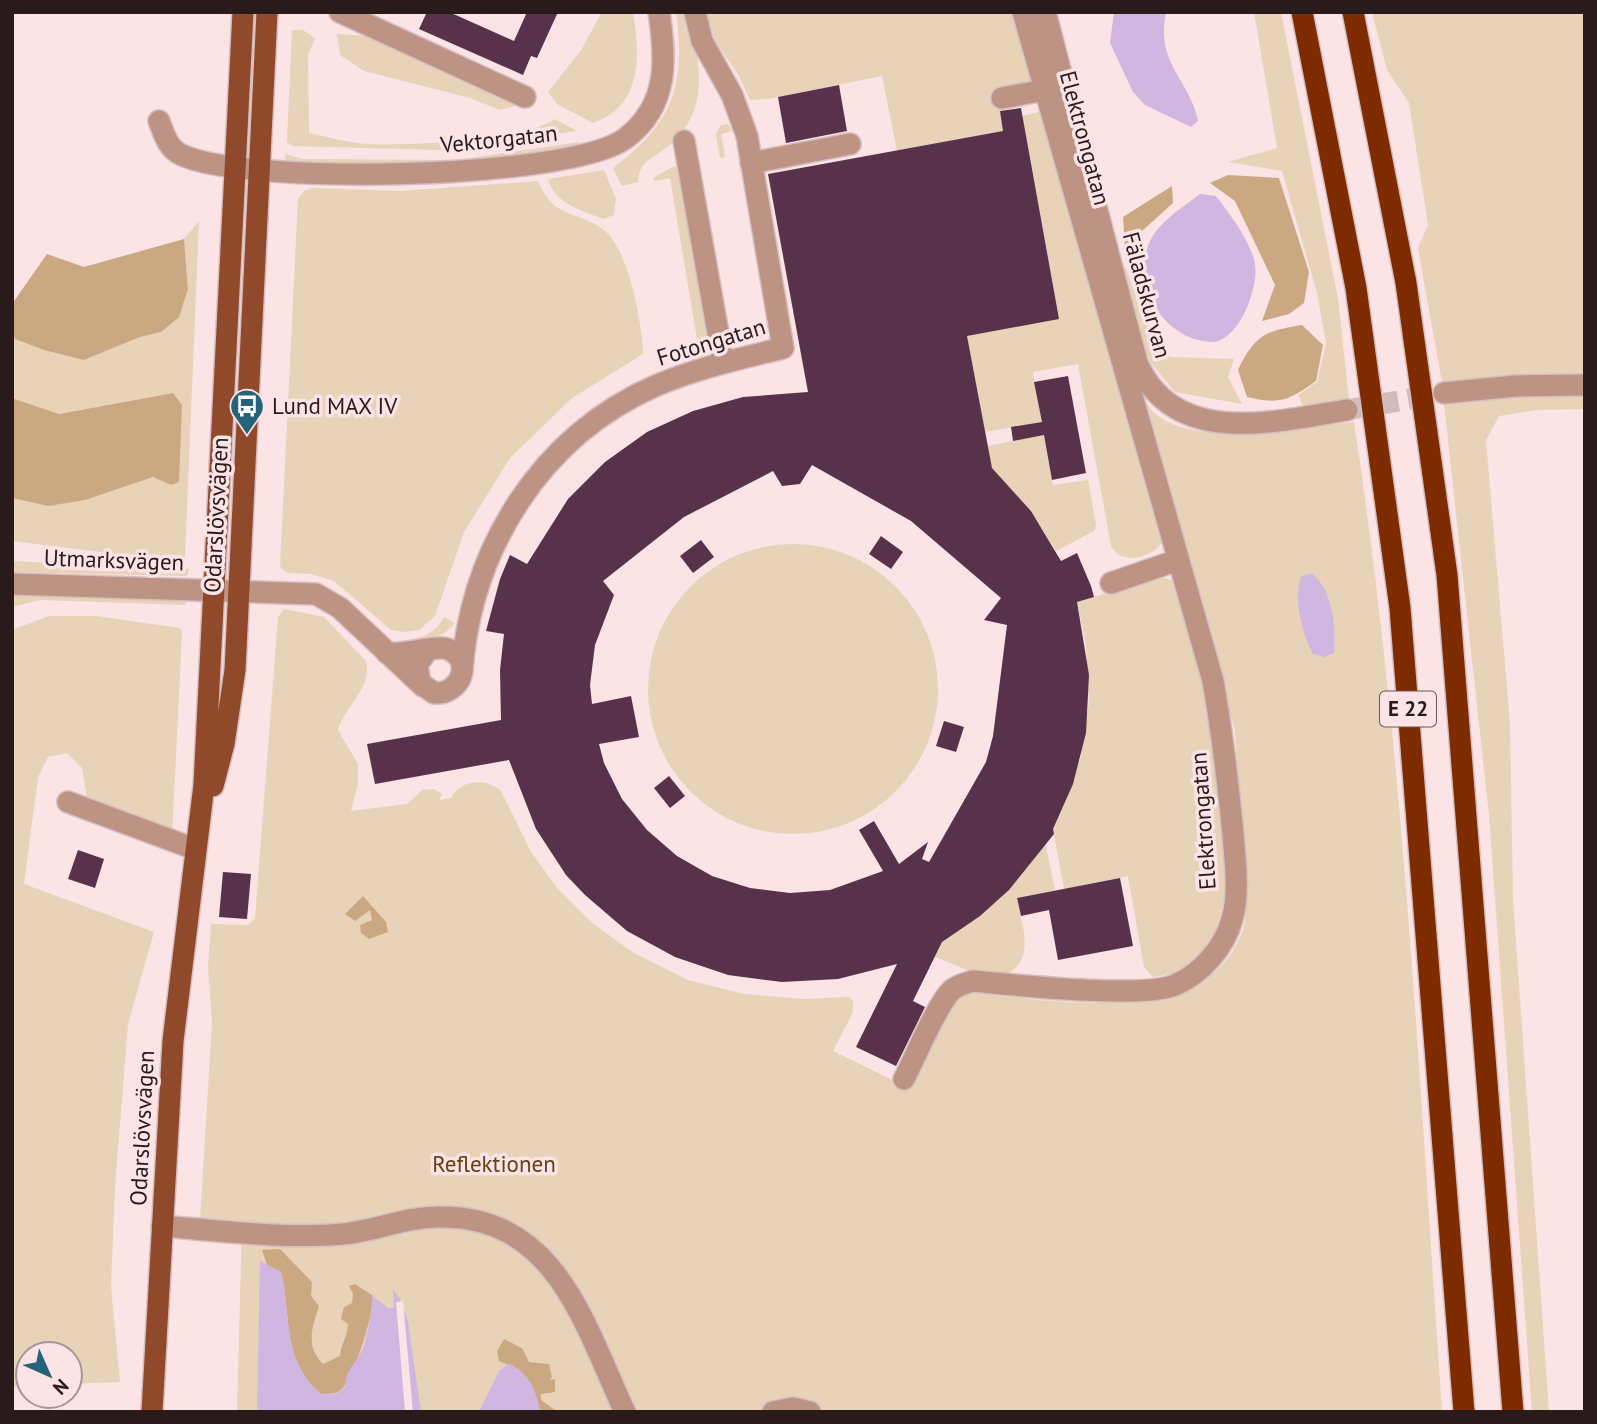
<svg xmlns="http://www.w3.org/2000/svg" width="1597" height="1424" font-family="'PT Sans',sans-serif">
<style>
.green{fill:#e8d2b8}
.forest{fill:#caa982}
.water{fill:#d1b6e1}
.pier{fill:#fce3e5}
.building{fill:#58324a;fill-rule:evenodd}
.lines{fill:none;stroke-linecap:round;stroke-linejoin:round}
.minor-tunnel{stroke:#d2bbbd;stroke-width:21;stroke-dasharray:21 10;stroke-linecap:butt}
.minor-casing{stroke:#d6bfc1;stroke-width:24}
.major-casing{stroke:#d6bfc1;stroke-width:24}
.highway-casing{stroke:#d6bfc1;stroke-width:24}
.minor{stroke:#bd9383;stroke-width:21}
.major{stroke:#91492b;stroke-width:21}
.highway{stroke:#7f2b00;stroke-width:21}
.labels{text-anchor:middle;stroke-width:7;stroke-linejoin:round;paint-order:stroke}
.shield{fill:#fce3e5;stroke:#685658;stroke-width:2}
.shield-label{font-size:21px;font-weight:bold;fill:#291a1c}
.street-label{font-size:23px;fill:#291a1c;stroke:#fce3e5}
.poi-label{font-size:23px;fill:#291a1c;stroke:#fce3e5;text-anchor:start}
.park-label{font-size:23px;fill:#634213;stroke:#fce3e5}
</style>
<rect width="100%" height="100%" fill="#fce3e5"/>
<!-- green -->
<path class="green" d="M602,12H633C640,55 643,105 593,123L557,104L548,92L581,50Z
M676,12H687C700,60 712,111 667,147C652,159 639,161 638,182L622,186L613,168C673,123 686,86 676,12Z
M706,12H1016L1033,85L998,95L1002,120L1040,112L1044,115L1164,539C1156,557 1121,567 1111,546L1078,364L1033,372L1042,422L985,432L967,336L1024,127L897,151L882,76L768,99L750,100L739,76L715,41Z
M1028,12H1042L1140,390C1145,400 1149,410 1158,416C1201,448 1304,427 1354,422C1404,750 1419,1081 1442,1412H237L242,1222L200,1220L212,1022L208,967L211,924L248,925L255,918L278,617L284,609L324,617L366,661C373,688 345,705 338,730L358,764V783L351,811L407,804L422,790L434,789L442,794L439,800L451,798C459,780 487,777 501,791L531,852L557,888L591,922L632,952L688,980L744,994L805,999L849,997L853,1001V1012L833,1051L907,1087C916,1070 945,1007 956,999C977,984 1006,997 1029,999C1102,1006 1222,1014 1245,922L1235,730L1131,381Z
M1254,12H1281L1338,299L1349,399L1303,406L1298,395L1317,382L1326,343L1317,293L1282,171L1228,162L1277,148Z
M1372,12H1585V377L1443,388L1418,248L1428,225L1409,103L1387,70Z
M292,30H303L315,38L308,55L309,133C328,137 349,143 368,144C410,146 521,141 555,119L577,131L440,150L293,146L287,142Z
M337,34L366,36L507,92L525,103L500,110L470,98L364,71L340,55Z
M728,124L732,131L721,134L725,157L720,158L716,134L721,125Z
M579,142L577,147L557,153L382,167L290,162L285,159L286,154L302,159L458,160Z
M674,166L678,168L709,351L704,359L687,364L683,361L686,355L699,351L670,178L655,181L653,178Z
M604,170L616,199L614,215L603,219C581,210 555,204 548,179Z
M538,181C554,221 578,209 605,231C629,251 642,323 643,354L572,398L510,458L464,532L435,616L419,630L404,632L391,630L334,581L311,574L287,573L280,567L298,199L305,190L312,188L401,191Z
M199,221L185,557L124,555L12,541V498L48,506L154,477L171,485L172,393L59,414L12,398V338L84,360L140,337L161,332L179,316L188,289L184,239Z
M1125,266L1152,337L1171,357L1234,359L1228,377L1242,404L1175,392L1137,346Z
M1526,393L1585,394V409L1537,410L1499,416L1486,440L1510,724L1513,900L1549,1412H1532L1489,815L1444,404Z
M1044,435L1053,485L1088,480L1096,525L1094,531L1056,551L1031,511L992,468L987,446Z
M648 689a145 145 0 1 1 290 0a145 145 0 1 1-290 0Z
M12,561L189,569L187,576L12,572Z
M1162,577L1175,582L1208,698L1228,867L1225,898L1214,936L1191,964L1176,973L1153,977L1144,967L1128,876L1064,889L1053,829L1080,760L1089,703L1086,646L1077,602Z
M12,592L186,599V605L40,600L12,607Z
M49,616H96L180,628L182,632L172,836L87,797L82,768L67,753L48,757L38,777L24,884L154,932L128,1024L115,1186L111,1287L120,1382L70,1384V1354H28V1386L12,1387V630Z
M444,617L455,623C438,642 422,642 399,644C415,636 432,640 444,617Z
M1045,842L1055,890L1017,898C1022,927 1036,958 1006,975L970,971L935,957L942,942L1000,899Z"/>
<!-- forest -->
<path class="forest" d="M1228,175L1279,178L1309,272L1304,303L1289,314L1262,321L1275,285L1235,201L1210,183Z
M1172,186L1173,203L1142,231L1126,262L1123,217Z
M184,239L188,289L179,317L161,332L140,337L84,360L44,350L15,339L12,334V304L47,254L84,267Z
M1302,325L1323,345L1316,381C1289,400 1281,405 1247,397L1238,370C1255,335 1265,331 1302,325Z
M173,393L182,405L179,482L171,485L153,477L85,500L48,506L12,498V398L59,414Z
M363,896L386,922L388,932L369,939L361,933L360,925L372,920L370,910L355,921L345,914Z
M280,1249L312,1282L311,1296L319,1306C312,1328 305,1346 323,1364L340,1356C341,1343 348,1336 348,1324L341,1319L344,1307L352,1303L353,1294L349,1286L355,1284L372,1295C376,1309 353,1380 342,1389C335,1395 329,1393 321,1394C281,1359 292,1319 281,1272L267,1265L262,1250Z
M504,1339L522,1348L529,1362L549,1364L552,1377L549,1380L555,1379V1392L541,1394V1400L555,1410L540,1412C536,1386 523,1370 499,1361L497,1351Z"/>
<!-- water -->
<path class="water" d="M1114,12H1166C1155,65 1190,79 1198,121L1191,127L1145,105L1133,92L1110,43Z
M1200,194L1216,196C1229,213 1252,243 1255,265C1259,288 1238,343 1211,342C1164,340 1130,285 1150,241C1160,221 1183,207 1200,194Z
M1311,573C1333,589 1336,627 1334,653L1324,657L1313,654C1302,632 1293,600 1301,577Z
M260,1261L281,1272C292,1319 281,1359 321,1394H336L345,1387C345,1371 355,1364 362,1351C366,1344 374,1302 372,1295L388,1308H394L393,1289L401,1301L408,1322L421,1412H257Z
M509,1364C529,1372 537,1392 540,1412H479L499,1371Z"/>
<!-- pier -->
<path class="pier" d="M403,1301L413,1412H405L396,1302Z"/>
<!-- building -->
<path class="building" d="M427,12H449L514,41L527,12H558L537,58L531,56L523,75L419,29Z
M839,85L847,131L786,143L778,97Z
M1021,108L1059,319L967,336L992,468L1031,511L1061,561L1077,553L1091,586L1094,597L1077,602L1089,675L1086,733L1073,784L1053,829L1054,834L1009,890L980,916L942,942L913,1001L925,1007L896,1066L856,1047L897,964L838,979L782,982L728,975L675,957L627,931L585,895L566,875L536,829L509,760L375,784L367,744L501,720L500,670L504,634L486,631L500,579L510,555L527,564L568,499L605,462L647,432L693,411L743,397L808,392L768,174L1003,131L1000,111ZM812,465L911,521L1001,598L984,620L1007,625L993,736L986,762L929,862L922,859L928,842L899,864L874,821L859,830L883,871L830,890L790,893L750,888L712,876L677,856L647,830L622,799L604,763L599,744L639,737L631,696L592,704L590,685L595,645L614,595L603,581L684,517L773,471L782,486L800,484Z
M1068,376L1086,473L1052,480L1044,435L1013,441L1011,427L1042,422L1034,382Z
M881,536L903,552L891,569L869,554Z
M701,540L714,557L693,573L680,556Z
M944,721L964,727L956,752L936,746Z
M669,776L685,796L670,808L654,788Z
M78,850L104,859L95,888L68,879Z
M223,872L251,874L247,919L219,917Z
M1120,878L1133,946L1058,960L1049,910L1021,916L1017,898Z"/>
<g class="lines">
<!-- minor-tunnel -->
<path class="minor-tunnel" d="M1347,410L1439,394"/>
<!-- minor casing -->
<g class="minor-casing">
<path id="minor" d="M340,12L525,97
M1045,12L1137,363C1175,448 1273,422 1347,410
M1002,98L1044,90
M159,121C164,134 168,149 182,155C245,185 571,180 626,138C669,105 666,60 659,12
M684,141L723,361
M751,163L850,144
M1444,393L1515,386L1585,385
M1111,583L1178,560
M12,584L316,594L340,608L423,686
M387,653C404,655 437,645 448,649C475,661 460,695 434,693L420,683L417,665L427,651
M462,671C471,549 540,437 655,386C697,368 739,359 783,348L747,136L732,95L702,41L695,12
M68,802L195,849
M904,1079C915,1058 937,1004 952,990C958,985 966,983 973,981C1015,985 1141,999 1175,985C1201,974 1225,947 1232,919C1240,892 1235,862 1233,834C1228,783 1222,732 1213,681L1023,12
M162,1226C221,1231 284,1239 343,1234C376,1231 408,1216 442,1217C557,1217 585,1327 625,1412
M773,1412L793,1408L810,1412"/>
</g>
<!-- major casing -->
<g class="major-casing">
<path id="major" d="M213,786L224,744L235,670L267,12
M152,1412L173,1041L204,785L243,12"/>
</g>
<!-- highway casing -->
<g class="highway-casing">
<path id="highway" d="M1302,12L1356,288L1400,608L1464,1412
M1353,12L1406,283L1447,575L1513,1412"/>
</g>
<!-- minor -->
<use href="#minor" class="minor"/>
<!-- major -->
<use href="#major" class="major"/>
<!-- highway -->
<use href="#highway" class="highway"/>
</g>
<!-- icons -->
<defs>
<g id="bus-pin" transform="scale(1.75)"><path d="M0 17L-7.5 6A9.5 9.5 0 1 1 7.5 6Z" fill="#246379" stroke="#fce3e5"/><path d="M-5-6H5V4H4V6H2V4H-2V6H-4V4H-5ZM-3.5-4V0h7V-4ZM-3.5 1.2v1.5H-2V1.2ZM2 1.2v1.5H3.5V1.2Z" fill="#fff"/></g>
</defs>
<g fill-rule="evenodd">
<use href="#bus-pin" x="247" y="406"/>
</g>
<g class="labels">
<!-- shield labels -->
<rect class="shield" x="1380" y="691.5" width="56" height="35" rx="5"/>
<g class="shield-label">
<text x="1408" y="716">E 22</text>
</g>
<!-- street labels -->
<g class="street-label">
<text transform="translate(1085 138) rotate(75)" y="8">Elektrongatan</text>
<text transform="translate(499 139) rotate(-6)" y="8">Vektorgatan</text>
<text transform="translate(1147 295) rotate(75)" y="8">Fäladskurvan</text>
<text transform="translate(711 342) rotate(-17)" y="8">Fotongatan</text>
<text transform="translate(216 515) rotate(-87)" y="8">Odarslövsvägen</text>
<text transform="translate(114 560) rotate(2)" y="8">Utmarksvägen</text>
<text transform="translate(1203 821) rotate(-94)" y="8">Elektrongatan</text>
<text transform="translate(142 1128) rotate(-87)" y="8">Odarslövsvägen</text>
</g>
<!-- poi labels -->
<g class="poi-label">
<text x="272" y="414">Lund MAX IV</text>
</g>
<!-- park labels -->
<g class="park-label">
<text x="494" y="1172">Reflektionen</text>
</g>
</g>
<!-- border -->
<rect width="1597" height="1424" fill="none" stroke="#291a1c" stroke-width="28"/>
<!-- north arrow -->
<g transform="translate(49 1375) rotate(135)"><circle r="33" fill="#fce3e5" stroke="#a89395" stroke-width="2"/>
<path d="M0-5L12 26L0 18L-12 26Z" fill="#246379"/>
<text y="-10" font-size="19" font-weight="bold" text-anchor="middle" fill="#291a1c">N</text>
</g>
</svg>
